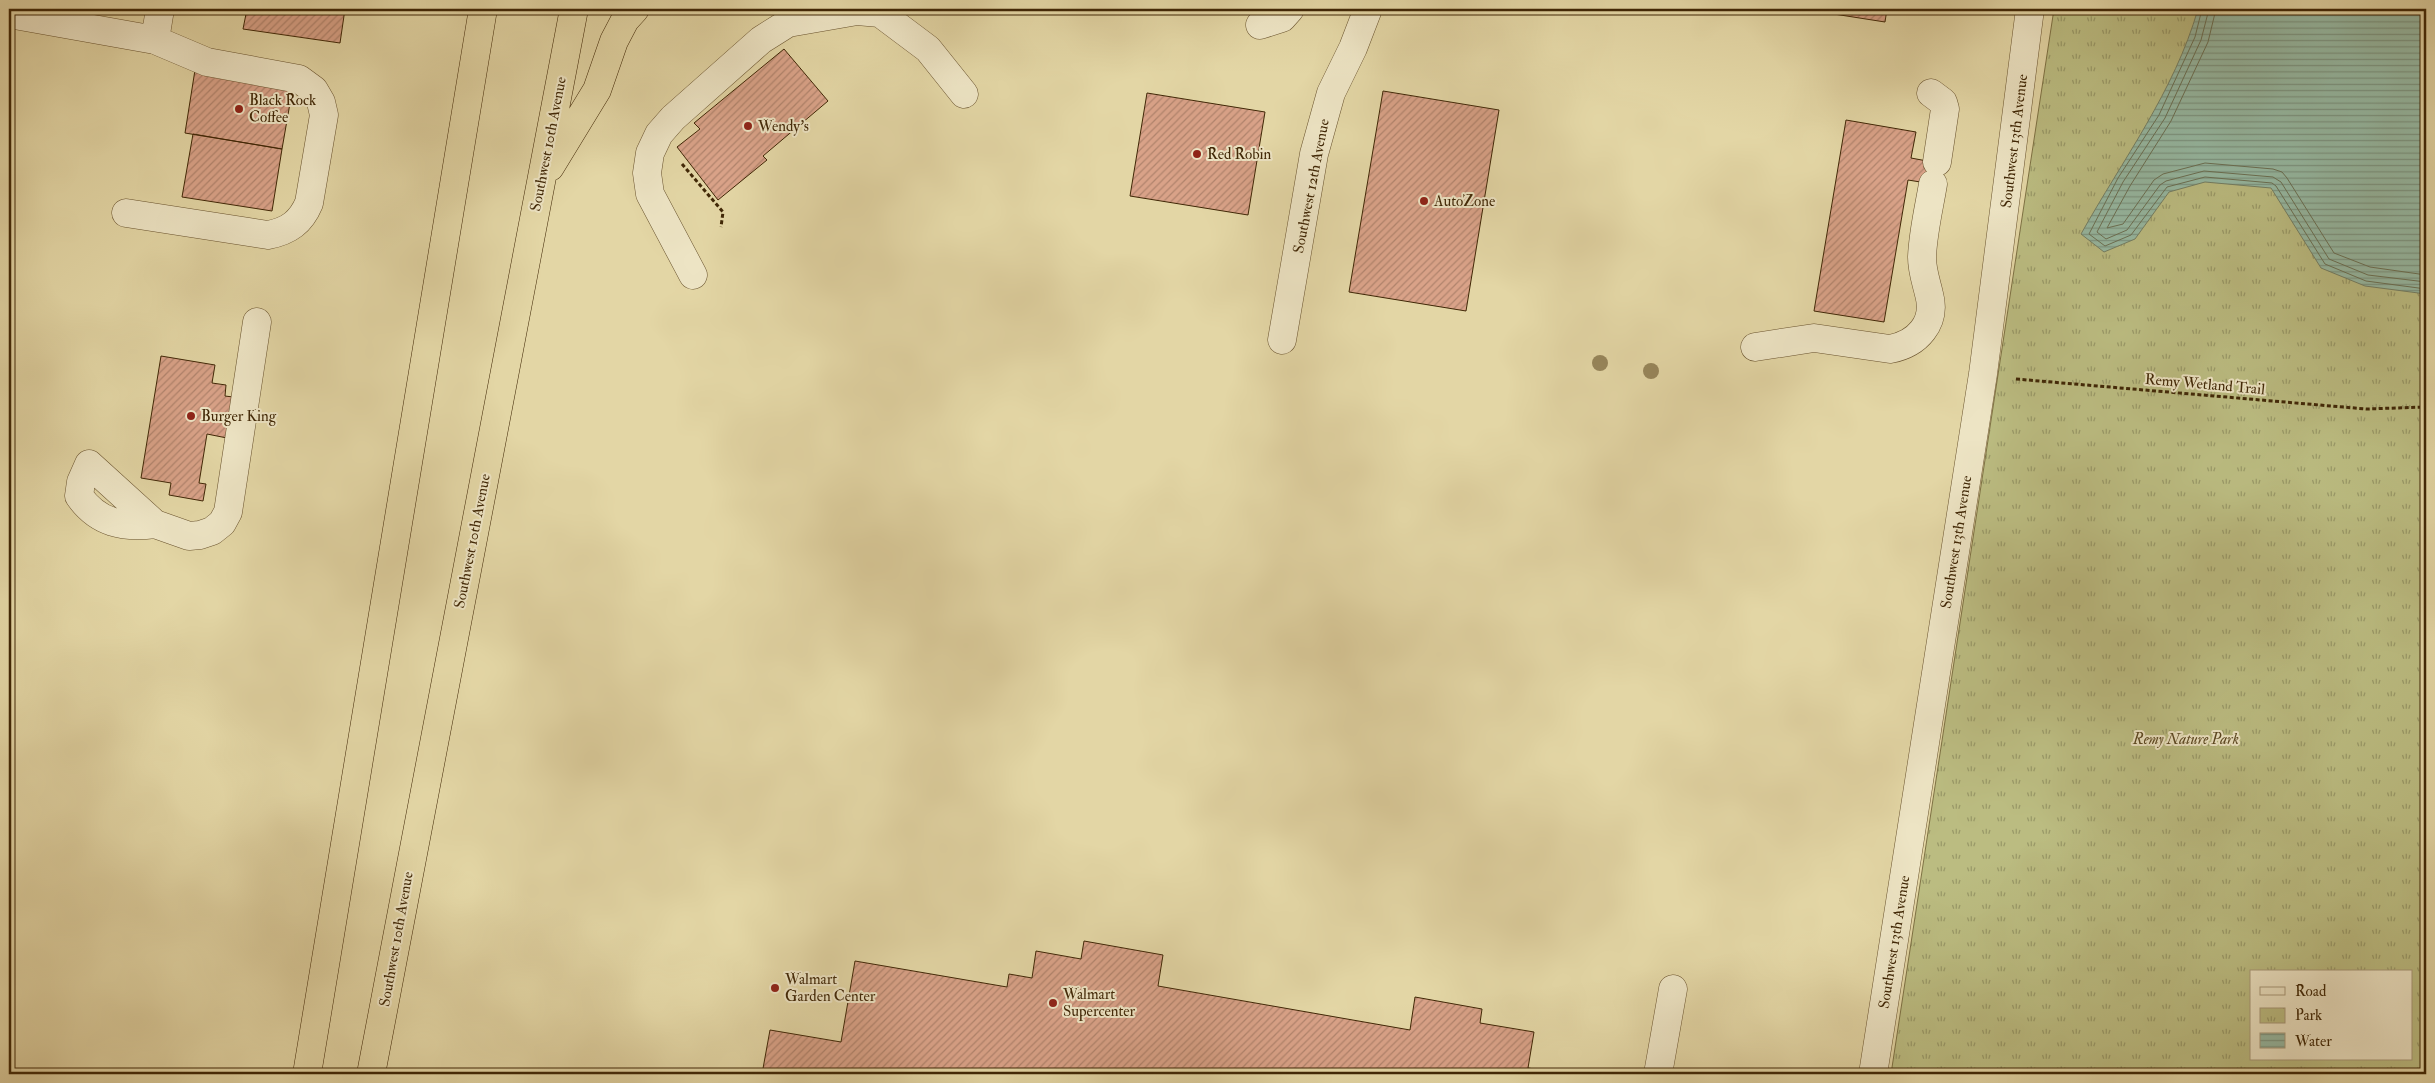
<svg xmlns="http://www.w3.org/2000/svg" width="2435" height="1083" font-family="'IM FELL Double Pica',serif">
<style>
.park{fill:url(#park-tufts);stroke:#7e7244;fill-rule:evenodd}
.water{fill:url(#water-rules);stroke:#747f64}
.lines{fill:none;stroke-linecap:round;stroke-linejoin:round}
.shore{stroke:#6b7054;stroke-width:1}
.building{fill:url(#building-hatch);stroke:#402706}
.minor-casing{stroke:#69532e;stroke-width:29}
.highway-casing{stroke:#402706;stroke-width:29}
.path{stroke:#402706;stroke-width:3;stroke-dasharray:4 2.5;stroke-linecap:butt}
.minor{stroke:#ede4c4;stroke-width:28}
.highway{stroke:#e3d6a5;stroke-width:28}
.tree{fill:#97865b}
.poi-dot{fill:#8f2418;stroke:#ede4c4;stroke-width:2}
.labels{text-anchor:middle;stroke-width:4;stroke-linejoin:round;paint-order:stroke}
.poi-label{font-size:15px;fill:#402706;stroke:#ede4c4;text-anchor:start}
.street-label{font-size:15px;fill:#402706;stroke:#ede4c4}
.park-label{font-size:15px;font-style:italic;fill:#59451f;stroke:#ede4c4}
</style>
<defs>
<pattern id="park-tufts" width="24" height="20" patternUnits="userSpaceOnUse" patternTransform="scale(1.25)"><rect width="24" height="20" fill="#bbbc81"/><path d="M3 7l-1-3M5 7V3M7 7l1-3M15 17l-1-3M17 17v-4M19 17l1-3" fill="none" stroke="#999968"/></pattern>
<pattern id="water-rules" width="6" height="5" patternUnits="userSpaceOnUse" patternTransform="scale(1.25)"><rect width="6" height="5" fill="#96b9a3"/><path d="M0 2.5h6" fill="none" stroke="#7c9683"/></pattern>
<pattern id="building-hatch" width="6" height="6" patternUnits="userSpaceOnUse" patternTransform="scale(1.25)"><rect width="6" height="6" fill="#d9a288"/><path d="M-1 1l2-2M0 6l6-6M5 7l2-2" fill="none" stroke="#b1846d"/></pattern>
</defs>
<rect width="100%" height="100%" fill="#e3d6a5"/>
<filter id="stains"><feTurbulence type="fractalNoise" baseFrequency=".004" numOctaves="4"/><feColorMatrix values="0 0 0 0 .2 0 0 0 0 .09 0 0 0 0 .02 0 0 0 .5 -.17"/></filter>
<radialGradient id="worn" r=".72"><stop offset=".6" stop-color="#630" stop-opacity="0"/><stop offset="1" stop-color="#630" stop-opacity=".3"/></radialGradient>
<!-- park -->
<path class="park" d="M2054,9H2426V1074H1891ZM2251,972H2411V1059H2251Z"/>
<!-- water -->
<path class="water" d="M2198,9H2426V294L2365,286L2321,268L2271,188L2205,182L2169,192L2135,239L2104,252L2081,234C2123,159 2174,92 2198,9Z"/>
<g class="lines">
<!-- shore -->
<path class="shore" d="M2202,9L2195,37L2159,115L2118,178L2089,234L2105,246L2131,235L2167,187L2205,177L2272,183L2276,186L2325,264L2366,281L2426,289
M2209,9L2201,40L2165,118L2123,182L2097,232L2106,239L2127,230L2160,185L2166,181L2204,171L2273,177L2281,182L2329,259L2368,275L2426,282
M2216,9L2208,42L2171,121L2130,186L2107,228L2123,224L2154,180L2163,174L2205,163L2273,169L2282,172L2287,178L2334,253L2370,267L2426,275"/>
</g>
<!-- building -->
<path class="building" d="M247,9H345L340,43L243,29Z
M1802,9H1887L1885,22Z
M784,49L828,101L763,156L767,160L718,200L677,147L700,129L694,123Z
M195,70L293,86L282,149L185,133Z
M1383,91L1499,110L1466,311L1349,292Z
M1147,93L1265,112L1248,215L1130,196Z
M1846,120L1916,132L1911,158L1943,164L1939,185L1908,180L1884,322L1814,311Z
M193,134L282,149L272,211L182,197Z
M161,356L215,365L212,383L226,385L225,396L233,397L227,438L207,434L199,483L206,484L203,501L169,495L171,483L141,478Z
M1084,941L1163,955L1158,986L1410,1030L1415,997L1482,1009L1480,1023L1534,1032L1528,1068L1566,1074H762L770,1030L841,1042L855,961L1007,987L1009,974L1032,978L1036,951L1081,959Z"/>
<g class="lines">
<!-- minor casing -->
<g class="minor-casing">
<path id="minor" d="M9,14L155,40L160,9
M1260,25L1282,18L1290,9
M1931,93L1943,102L1945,109L1937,162
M126,213L268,235C289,231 301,222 309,203L324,115L321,102L314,90L299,79L207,62L155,40
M693,275L650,194L647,173L650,153L659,134L673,118L761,40L788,23L857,11L880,13L928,49L964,94
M1282,340L1314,154L1331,93L1353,48L1368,9
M1755,347L1814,338L1890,349C1917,344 1937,323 1929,294C1926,281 1922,271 1922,257C1923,232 1929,208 1933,184
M155,524C123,528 98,523 79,496L81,482L89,464L155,524L189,536L200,535L212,531L222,523L228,512L257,322
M1658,1074L1673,989
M1873,1074L1983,374L2030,9"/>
</g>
<!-- highway casing -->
<g class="highway-casing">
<path id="highway" d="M550,167L597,90L614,41L625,20L635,9
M307,1074L483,9
M371,1074L574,9"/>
</g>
<!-- path -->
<path class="path" d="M682,164L723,212L721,227
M2016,379L2366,409L2426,407"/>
<!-- minor -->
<use href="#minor" class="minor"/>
<!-- highway -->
<use href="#highway" class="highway"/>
</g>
<!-- trees -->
<g class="tree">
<circle cx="1600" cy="363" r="8"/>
<circle cx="1651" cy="371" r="8"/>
</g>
<!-- markers -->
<g class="poi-dot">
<circle cx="239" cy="109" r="5"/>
<circle cx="748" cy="126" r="5"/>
<circle cx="1197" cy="154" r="5"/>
<circle cx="1424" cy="201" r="5"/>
<circle cx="191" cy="416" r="5"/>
<circle cx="775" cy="988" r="5"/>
<circle cx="1053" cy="1003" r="5"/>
</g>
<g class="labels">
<!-- poi labels -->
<g class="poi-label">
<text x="249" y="105">Black Rock<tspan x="249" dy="17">Coffee</tspan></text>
<text x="758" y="131">Wendy's</text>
<text x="1207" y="159">Red Robin</text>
<text x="1434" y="206">AutoZone</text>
<text x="201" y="421">Burger King</text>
<text x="785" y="984">Walmart<tspan x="785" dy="17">Garden Center</tspan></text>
<text x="1063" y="999">Walmart<tspan x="1063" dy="17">Supercenter</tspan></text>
</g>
<!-- street labels -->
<g class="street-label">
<text transform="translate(2014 141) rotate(-83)" y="5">Southwest 13th Avenue</text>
<text transform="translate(548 144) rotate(-79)" y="5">Southwest 10th Avenue</text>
<text transform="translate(1311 186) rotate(-79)" y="5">Southwest 12th Avenue</text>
<text transform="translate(2205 384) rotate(5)" y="5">Remy Wetland Trail</text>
<text transform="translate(472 541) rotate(-79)" y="5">Southwest 10th Avenue</text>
<text transform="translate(1956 542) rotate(-81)" y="5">Southwest 13th Avenue</text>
<text transform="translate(396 939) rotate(-80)" y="5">Southwest 10th Avenue</text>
<text transform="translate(1894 942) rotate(-81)" y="5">Southwest 13th Avenue</text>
</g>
<!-- park labels -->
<g class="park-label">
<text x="2186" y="744">Remy Nature Park</text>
</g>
</g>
<!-- margin -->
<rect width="2435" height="1083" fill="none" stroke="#e3d6a5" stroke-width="30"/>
<rect x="10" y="10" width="2415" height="1063" fill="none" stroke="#402706" stroke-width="2.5"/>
<rect x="15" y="15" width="2405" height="1053" fill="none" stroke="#402706"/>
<!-- legend -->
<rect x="2250" y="970" width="162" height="90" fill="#ede4c4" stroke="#a89878"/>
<rect x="2260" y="987" width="25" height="8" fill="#ede4c4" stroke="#a89878"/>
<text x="2295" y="996" font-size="15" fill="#402706">Road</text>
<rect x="2260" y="1008" width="25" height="15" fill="url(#park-tufts)" stroke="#a89878"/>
<text x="2295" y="1020" font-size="15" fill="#402706">Park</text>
<rect x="2260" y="1033" width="25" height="15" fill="url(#water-rules)" stroke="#a89878"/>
<text x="2295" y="1046" font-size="15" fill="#402706">Water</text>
<rect width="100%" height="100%" filter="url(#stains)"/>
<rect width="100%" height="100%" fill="url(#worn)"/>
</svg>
